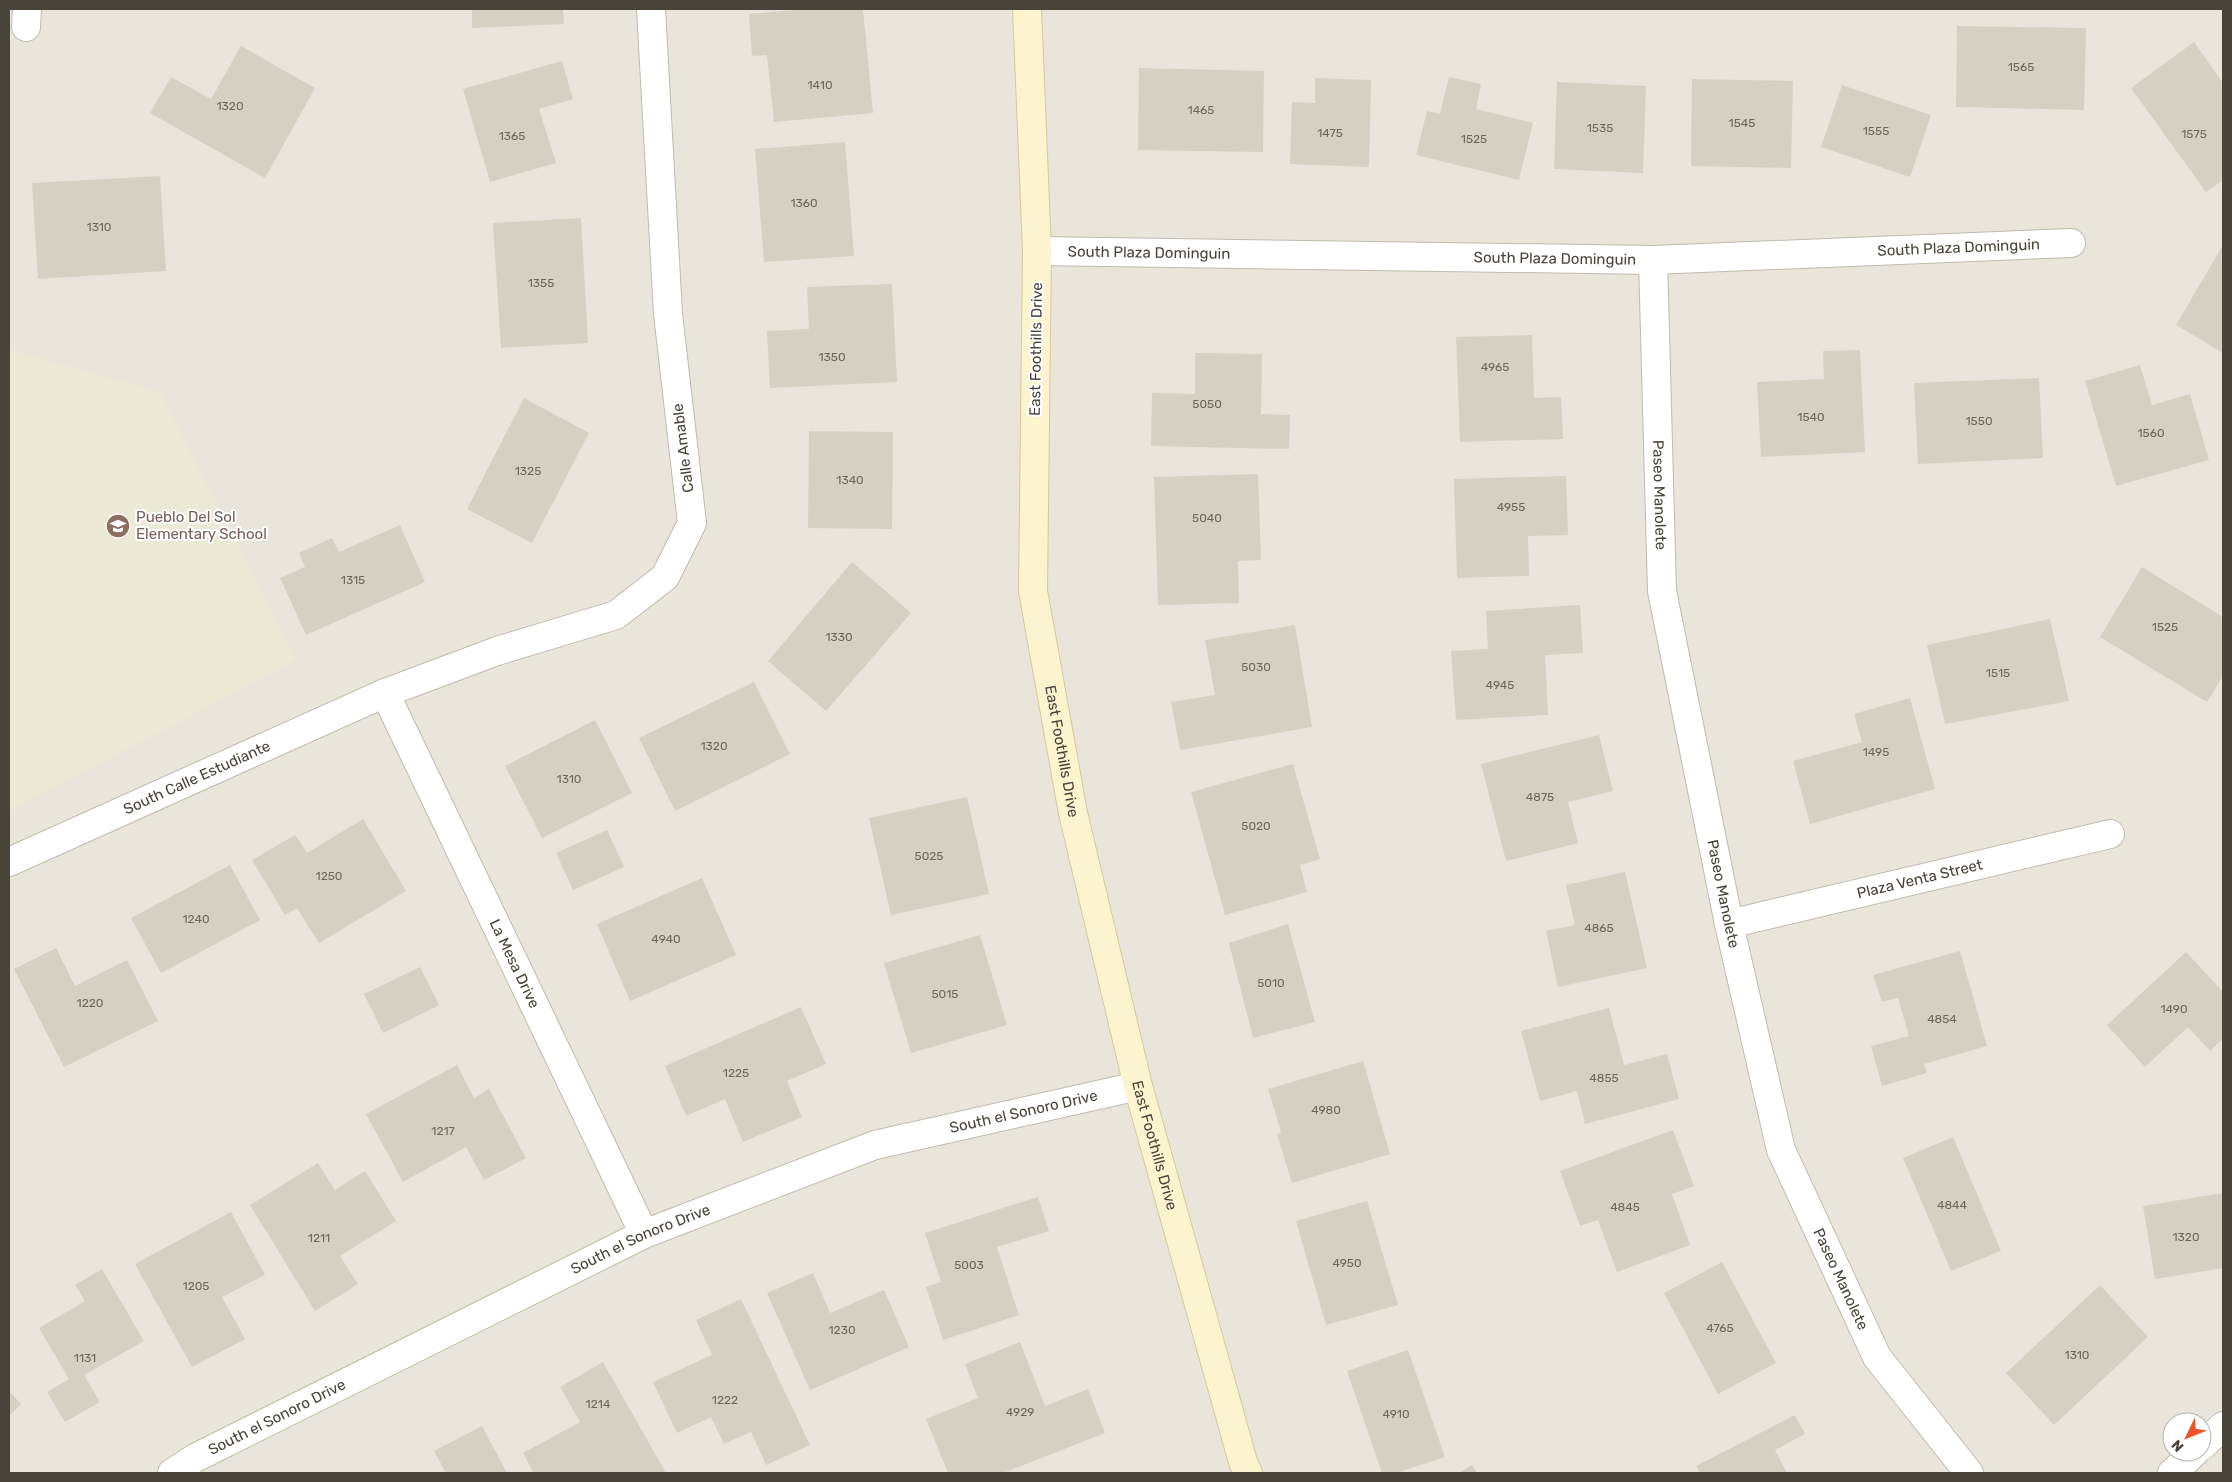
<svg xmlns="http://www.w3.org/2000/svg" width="2232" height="1482" font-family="Rubik,sans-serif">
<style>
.residential{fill:#e9e5da;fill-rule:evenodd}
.education{fill:#ede9d7}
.building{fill:#d6d0c2}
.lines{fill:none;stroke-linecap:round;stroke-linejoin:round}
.street-casing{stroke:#c0bbaf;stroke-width:30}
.secondary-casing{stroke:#d2c89e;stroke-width:30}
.street{stroke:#fff;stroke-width:28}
.secondary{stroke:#fcf4cf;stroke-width:28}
.labels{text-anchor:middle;stroke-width:4;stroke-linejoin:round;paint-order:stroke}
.number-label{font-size:12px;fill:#6c675c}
.street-label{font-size:15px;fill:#49443a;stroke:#fff}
.education-label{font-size:15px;fill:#785e54;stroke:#fff;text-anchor:start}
</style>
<rect width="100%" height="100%" fill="#f5f3ec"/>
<!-- residential -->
<path class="residential" d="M9,9H2223V1473H9ZM2172,1422H2202V1452H2172Z"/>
<!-- education -->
<path class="education" d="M9,350L160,392L297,660L9,811Z"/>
<!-- building -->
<path class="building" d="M472,9H563L564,24L472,28Z
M806,9H863L873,113L774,122L767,55L752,56L749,14Z
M1957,26L2086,28L2084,110L1956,107Z
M2194,42L2223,83V180L2206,192L2131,88Z
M241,46L315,88L265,178L150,113L171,77L211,99Z
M562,61L573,99L539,109L556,163L490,182L463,89Z
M1139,68L1264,71L1263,152L1138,150Z
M1449,77L1481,84L1476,109L1533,123L1519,180L1416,155L1427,111L1440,114Z
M1315,78L1371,80L1369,167L1290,164L1292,102L1315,103Z
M1692,79L1793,81L1791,168L1691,166Z
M1557,82L1646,86L1643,173L1554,169Z
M1842,85L1931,115L1910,177L1821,147Z
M845,142L854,256L764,262L755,149Z
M160,176L166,271L38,279L32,183Z
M581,218L588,343L501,348L493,223Z
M2223,245V353L2176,325Z
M892,284L897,382L770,388L767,331L809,329L807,287Z
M1532,335L1534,398L1561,397L1563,439L1460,442L1456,337Z
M1860,350L1865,452L1761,457L1757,382L1824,379L1823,351Z
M1195,353L1262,354L1261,414L1290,415L1289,449L1151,446L1152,393L1195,394Z
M2140,365L2152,405L2190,394L2209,460L2116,486L2085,381Z
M2039,378L2043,458L1918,464L1914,383Z
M524,398L589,433L532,543L467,509Z
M809,431L893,432L892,529L808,528Z
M1258,474L1261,560L1238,561L1239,603L1158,605L1154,477Z
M1566,476L1568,535L1528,536L1529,576L1457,578L1454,479Z
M400,525L425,582L306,635L280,578L305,567L299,553L332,538L339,552Z
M852,562L911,613L826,711L768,661Z
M2142,567L2223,617V676L2207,702L2100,637Z
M1580,605L1583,653L1545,655L1548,715L1456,720L1451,651L1488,649L1486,611Z
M2050,619L2069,701L1945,724L1927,645Z
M1295,625L1312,727L1180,750L1171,702L1215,695L1205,640Z
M754,682L790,754L675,811L639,738Z
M1910,698L1935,789L1810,824L1793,761L1862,742L1854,714Z
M595,720L632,793L542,838L505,766Z
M1599,735L1613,791L1568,802L1578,843L1506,861L1481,764Z
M1293,764L1320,859L1300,865L1307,892L1225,915L1191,792Z
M967,797L989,894L891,915L869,818Z
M363,819L406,891L319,943L297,908L285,915L252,860L295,835L307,853Z
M607,830L624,867L573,890L556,853Z
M230,865L260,920L161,973L131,918Z
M1625,872L1647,968L1558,987L1546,931L1575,925L1566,885Z
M702,878L736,955L630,1001L597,924Z
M1288,924L1315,1022L1253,1038L1229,943Z
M980,935L1007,1025L911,1053L884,963Z
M56,948L75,986L127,960L158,1021L64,1067L14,969Z
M1960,951L1987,1046L1924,1064L1927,1073L1882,1086L1871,1046L1909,1036L1898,998L1882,1002L1873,975Z
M2186,952L2223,992V1039L2210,1051L2188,1027L2145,1067L2107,1025Z
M420,967L439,1005L383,1033L364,994Z
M801,1007L826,1064L787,1081L802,1117L743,1142L725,1099L686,1116L665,1066Z
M1609,1008L1624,1065L1667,1054L1679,1099L1585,1124L1577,1091L1540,1101L1521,1031Z
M1363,1061L1390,1154L1292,1183L1277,1134L1281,1132L1268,1089Z
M457,1065L474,1098L489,1089L526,1158L484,1180L466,1147L403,1182L366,1114Z
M1673,1130L1694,1186L1672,1194L1690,1245L1617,1272L1598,1220L1580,1226L1560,1171Z
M1953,1137L2001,1251L1951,1271L1903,1158Z
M318,1163L335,1190L365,1171L396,1221L340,1256L358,1284L315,1311L250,1205Z
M2223,1193V1268L2155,1279L2143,1206Z
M1038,1197L1049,1231L997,1247L1019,1315L943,1340L926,1287L941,1282L925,1233Z
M1367,1201L1398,1305L1326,1325L1296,1221Z
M231,1212L265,1275L222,1297L245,1339L192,1367L135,1264Z
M1722,1262L1776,1363L1718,1394L1664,1293Z
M102,1269L144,1341L84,1375L100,1402L65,1422L47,1392L69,1379L39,1328L85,1301L75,1285Z
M813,1273L830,1313L884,1290L909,1347L810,1390L767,1293Z
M2100,1285L2148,1337L2054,1425L2006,1373Z
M741,1299L810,1445L766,1465L751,1432L724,1444L711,1417L677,1433L653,1382L712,1355L696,1320Z
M1020,1342L1045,1406L1088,1389L1105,1433L1003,1473H948L926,1419L978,1398L965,1364Z
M1408,1350L1445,1457L1396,1473H1382L1347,1371Z
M603,1362L666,1473H534L523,1453L580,1422L560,1387Z
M9,1391L21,1404L9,1416Z
M1795,1415L1805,1434L1775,1450L1787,1473H1700L1696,1466Z
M482,1426L507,1473H446L434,1451Z
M1472,1465L1477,1473H1459Z"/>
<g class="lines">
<!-- street casing -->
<g class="street-casing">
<g id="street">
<path d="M26,27L27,9"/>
<path id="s1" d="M1037,251L1653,260L2071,243"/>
<path id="s2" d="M1653,260L1662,591L1729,924L1781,1150L1877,1357L1969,1473"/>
<path id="s3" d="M385,693L644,1234"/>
<path id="s4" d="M9,862L385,693L497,651L616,615L665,577L692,523L668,314L651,9"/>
<path id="s5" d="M1729,924L2110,834"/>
<path d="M2202,1446L2223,1426"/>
<path id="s6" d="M172,1473L195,1458L644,1234L875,1145L1138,1086"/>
<path d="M2172,1473L2195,1452"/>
</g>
</g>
<!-- secondary casing -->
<g class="secondary-casing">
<g id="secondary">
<path id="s7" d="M1027,9L1037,251L1033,591L1073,813L1138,1086L1243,1462L1248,1473"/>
</g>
</g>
<!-- street -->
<use href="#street" class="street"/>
<!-- secondary -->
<use href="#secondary" class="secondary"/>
</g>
<!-- icons -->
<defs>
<g id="school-disc" transform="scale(1.25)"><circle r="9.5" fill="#8d6e63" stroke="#fff"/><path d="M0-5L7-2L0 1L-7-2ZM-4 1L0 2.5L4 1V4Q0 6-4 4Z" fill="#fff"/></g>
</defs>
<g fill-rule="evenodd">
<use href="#school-disc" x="118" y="526"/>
</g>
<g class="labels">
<!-- number labels -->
<g class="number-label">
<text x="2021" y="71">1565</text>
<text x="820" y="89">1410</text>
<text x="230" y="110">1320</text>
<text x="1201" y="114">1465</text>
<text x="1742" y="127">1545</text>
<text x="1600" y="132">1535</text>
<text x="1876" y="135">1555</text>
<text x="1330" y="137">1475</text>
<text x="2194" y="138">1575</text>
<text x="512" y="140">1365</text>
<text x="1474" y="143">1525</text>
<text x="804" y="207">1360</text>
<text x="99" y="231">1310</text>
<text x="541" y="287">1355</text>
<text x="832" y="361">1350</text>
<text x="1495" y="371">4965</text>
<text x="1207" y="408">5050</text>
<text x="1811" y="421">1540</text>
<text x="1979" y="425">1550</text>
<text x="2151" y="437">1560</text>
<text x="528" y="475">1325</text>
<text x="850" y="484">1340</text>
<text x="1511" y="511">4955</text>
<text x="1207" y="522">5040</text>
<text x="353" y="584">1315</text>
<text x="2165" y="631">1525</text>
<text x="839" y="641">1330</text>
<text x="1256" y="671">5030</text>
<text x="1998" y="677">1515</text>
<text x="1500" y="689">4945</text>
<text x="714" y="750">1320</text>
<text x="1876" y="756">1495</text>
<text x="569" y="783">1310</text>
<text x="1540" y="801">4875</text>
<text x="1256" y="830">5020</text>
<text x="929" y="860">5025</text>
<text x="329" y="880">1250</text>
<text x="196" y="923">1240</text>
<text x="1599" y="932">4865</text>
<text x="666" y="943">4940</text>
<text x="1271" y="987">5010</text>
<text x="945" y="998">5015</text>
<text x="90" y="1007">1220</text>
<text x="2174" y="1013">1490</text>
<text x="1942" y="1023">4854</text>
<text x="736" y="1077">1225</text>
<text x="1604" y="1082">4855</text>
<text x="1326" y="1114">4980</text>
<text x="443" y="1135">1217</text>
<text x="1952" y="1209">4844</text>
<text x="1625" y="1211">4845</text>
<text x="2186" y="1241">1320</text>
<text x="319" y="1242">1211</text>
<text x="1347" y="1267">4950</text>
<text x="969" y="1269">5003</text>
<text x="196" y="1290">1205</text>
<text x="1720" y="1332">4765</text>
<text x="842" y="1334">1230</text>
<text x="2077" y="1359">1310</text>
<text x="85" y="1362">1131</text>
<text x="725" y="1404">1222</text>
<text x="598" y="1408">1214</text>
<text x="1020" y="1416">4929</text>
<text x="1396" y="1418">4910</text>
</g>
<!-- street labels -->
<g class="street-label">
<text dy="5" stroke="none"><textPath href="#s1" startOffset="922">South Plaza Dominguin</textPath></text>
<text dy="5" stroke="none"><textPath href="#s1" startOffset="112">South Plaza Dominguin</textPath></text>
<text dy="5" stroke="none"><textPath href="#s1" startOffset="518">South Plaza Dominguin</textPath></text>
<text transform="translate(1036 349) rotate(-89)" y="5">East Foothills Drive</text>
<text transform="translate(683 448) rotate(-97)" y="5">Calle Amable</text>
<text dy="5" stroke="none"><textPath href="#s2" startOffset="235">Paseo Manolete</textPath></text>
<text dy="5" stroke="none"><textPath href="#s7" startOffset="745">East Foothills Drive</textPath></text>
<text dy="5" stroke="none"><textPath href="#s4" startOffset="206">South Calle Estudiante</textPath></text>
<text dy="5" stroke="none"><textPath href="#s5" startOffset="196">Plaza Venta Street</textPath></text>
<text dy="5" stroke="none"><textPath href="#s2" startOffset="640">Paseo Manolete</textPath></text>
<text dy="5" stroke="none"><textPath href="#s3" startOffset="300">La Mesa Drive</textPath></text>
<text dy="5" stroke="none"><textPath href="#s6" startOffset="929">South el Sonoro Drive</textPath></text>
<text dy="5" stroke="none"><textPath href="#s7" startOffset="1150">East Foothills Drive</textPath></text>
<text dy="5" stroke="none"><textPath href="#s6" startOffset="524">South el Sonoro Drive</textPath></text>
<text dy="5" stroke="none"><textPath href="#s2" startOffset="1045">Paseo Manolete</textPath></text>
<text dy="5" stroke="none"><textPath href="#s6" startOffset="119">South el Sonoro Drive</textPath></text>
</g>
<!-- education labels -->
<g class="education-label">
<text x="136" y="522">Pueblo Del Sol<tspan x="136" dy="17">Elementary School</tspan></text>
</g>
</g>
<!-- border -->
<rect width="2232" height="1482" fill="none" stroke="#49443a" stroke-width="20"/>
<!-- north arrow -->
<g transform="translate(2187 1437) rotate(227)"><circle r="24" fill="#ffffff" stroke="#b6b4b0"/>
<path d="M0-4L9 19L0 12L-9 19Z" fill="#ef5529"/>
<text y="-8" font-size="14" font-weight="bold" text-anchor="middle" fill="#49443a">N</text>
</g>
</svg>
